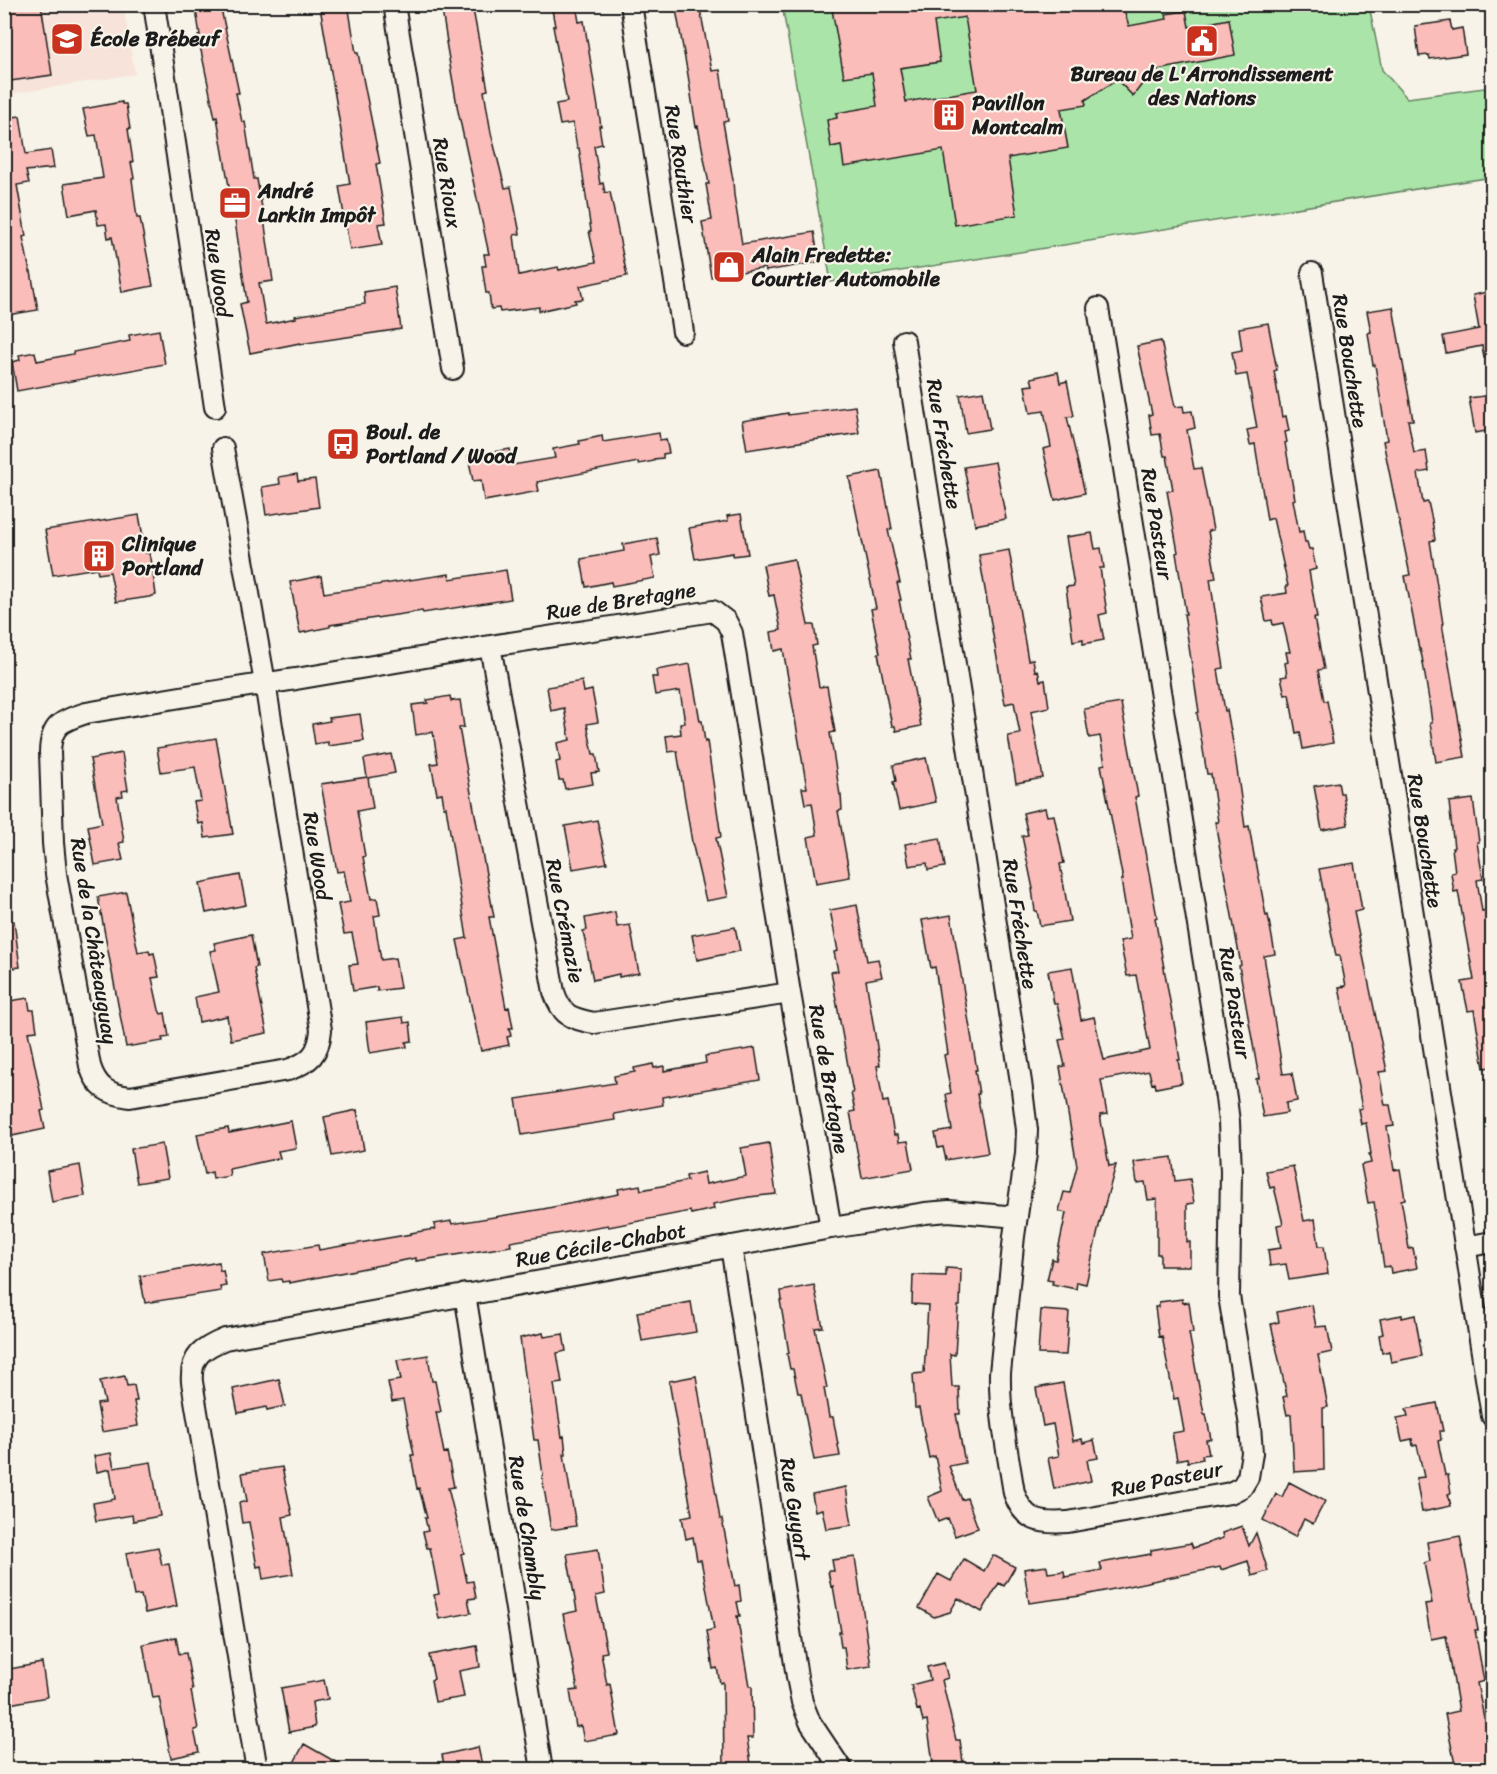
<svg xmlns="http://www.w3.org/2000/svg" width="1497" height="1774" font-family="Sriracha,sans-serif">
<style>
.built{fill:#f8e3da}
.green{fill:#abe4a8;stroke:#648062;stroke-width:1.5}
.building{fill:#fabdb9;stroke:#1c1c1c;stroke-width:1.5;fill-rule:evenodd}
.lines{fill:none;stroke-linecap:round;stroke-linejoin:round}
.minor-casing{stroke:#1c1c1c;stroke-width:24}
.minor{stroke:#f7f3e8;stroke-width:20}
.labels{text-anchor:middle;stroke-width:4.5;stroke-linejoin:round;paint-order:stroke}
.poi-label{font-size:21px;font-weight:bold;fill:#1c1c1c;stroke:#f7f3e8;text-anchor:start}
.street-label{font-size:21px;fill:#1c1c1c;stroke:#f7f3e8}
</style>
<rect width="100%" height="100%" fill="#f7f3e8"/>
<filter id="ink" filterUnits="userSpaceOnUse"><feTurbulence type="fractalNoise" baseFrequency=".0167" numOctaves="2"/><feDisplacementMap in="SourceGraphic" scale="12" xChannelSelector="R" yChannelSelector="G"/><feConvolveMatrix kernelMatrix="1 2 1 2 8 2 1 2 1" color-interpolation-filters="sRGB"/></filter>
<g filter="url(#ink)">
<!-- built -->
<path class="built" d="M5,5H123L135,74L5,95Z"/>
<!-- green -->
<path class="green" d="M782,5H1369L1382,70L1407,98L1492,87V177L831,282Z"/>
<!-- building -->
<path class="building" d="M4,4H41L52,75L4,82Z
M195,4H220L239,93H236L242,122H245L254,179H257L264,219L273,281L259,283L266,324L296,318L295,316L365,304L364,292L395,287L401,329L300,344V343L250,353L240,304L247,302L235,221L217,117L215,118L198,36L200,35Z
M338,4H348L356,53H358L380,163L376,164L386,223L378,224L382,245L350,250L339,186L350,184L320,7Z
M441,4H472L488,90L484,91L491,133L505,188L511,187L520,234L514,235L519,275L558,267L559,270L596,262L589,231H591L579,148H577L573,123L560,125L556,104L567,102L553,26H555L551,4H576L579,22L584,21L601,126H599L602,144L594,146L600,184L603,183L605,193L610,192L627,276L580,286L583,299L575,300L576,303L539,311V307L500,312L499,308L491,309L489,293H486L482,266H486L484,254H489L458,111L446,42H447Z
M675,4H699L712,71L720,70L728,121L723,122L733,180L734,195L742,244L814,232L819,262L766,271L765,268L711,277L702,222L712,220L706,184H709L698,126L696,127L688,75Z
M831,4H1122L1129,26L1167,19L1166,14L1186,11L1189,27L1229,19L1235,55L1152,71L1133,96L1117,80L1085,100L1086,105L1061,109L1068,148L1008,158L1017,215L955,225L943,150L844,167L841,145L831,147L827,120L837,118L836,113L877,106L872,73L844,77ZM965,17L977,90L906,102L900,68L940,62L934,22Z
M1450,21L1452,30L1462,28L1466,54L1430,59L1429,55L1419,56L1415,26Z
M122,102V104H126L130,129H128L133,162H131L134,178L132,179L137,218H140L153,286L122,292L112,237L108,238L106,224L98,225L96,210L69,215L64,184L103,178L96,135L89,136L83,109Z
M20,116L26,154L51,150L54,168L26,171L29,183L17,185L26,236L23,237L30,272H31L38,310L8,315L4,292V118Z
M1492,291V357L1484,358L1482,346L1446,353L1443,336L1479,329L1473,295Z
M1393,307L1413,420H1408L1414,453L1426,451L1429,471L1418,473L1423,503L1428,502L1432,520L1435,540L1430,541L1443,624H1442L1465,757L1436,762L1430,723H1432L1429,700L1422,657L1420,649H1419L1405,576L1410,575L1383,441L1387,440L1375,365H1373L1368,333L1371,332L1367,311Z
M1268,323L1277,370L1274,371L1282,417L1286,416L1289,431L1285,432L1287,442L1285,443L1295,499L1293,500L1299,532L1303,531L1305,542H1307L1309,549H1312L1316,569L1309,571L1317,618H1314L1324,669L1318,670L1324,701H1327L1331,721L1329,722L1333,743L1303,749L1300,732L1296,733L1289,694L1285,695L1281,677L1287,676L1285,663L1288,662L1286,652H1290L1283,623L1273,625L1272,620L1266,621L1261,597L1287,593L1286,586H1288L1273,518L1267,520L1255,444L1250,445L1247,430L1257,428L1247,374L1236,376L1232,352L1242,350L1239,328Z
M159,330L165,364L17,391L12,362L20,360L19,355L35,352L37,361L73,354V352L130,341L129,335Z
M1161,341L1175,407L1183,406L1184,412L1192,411L1195,428L1187,430L1194,469L1201,468L1213,530L1208,531L1216,578L1210,579L1224,668L1218,669L1225,711L1227,710L1234,748L1245,827L1249,826L1255,861H1256L1266,916L1268,915L1275,954L1264,956L1283,1074L1292,1073L1297,1101L1286,1103L1287,1113L1263,1117L1256,1079L1259,1078L1239,966L1241,965L1215,822H1218L1211,774H1207L1197,713L1199,712L1184,614H1186L1176,553L1178,552L1167,491L1173,490L1167,456H1164L1160,434L1152,435L1149,415L1152,414L1137,346Z
M1058,372L1060,383L1067,381L1074,416L1067,417L1085,493L1055,500L1043,449L1051,447L1044,411L1030,413L1025,386L1033,385L1031,378Z
M983,391L990,429L966,433L960,395Z
M1492,395V430L1475,433L1469,398Z
M855,406L859,433L747,450L742,421L788,413V415Z
M659,433L660,440L666,439L669,453L663,454V458L654,459V461L639,464L638,462L537,482L539,491L484,501L481,480L473,481L468,456L510,449L513,465L555,458L553,449L580,444L579,441L602,436L603,442Z
M995,462L1006,519L975,525L964,467Z
M881,471L892,529L888,530L900,583H897L901,600H899L911,659H908L921,726L896,731L895,726H892L878,653H880L871,609L876,608L849,477Z
M297,474L298,481L315,479L319,507L266,515L262,487L280,484L279,477Z
M741,514L748,554L733,556V553L695,559L689,528L728,521L727,516Z
M139,515L146,553H149L150,558H151L156,595L149,597L116,602L110,572L98,574L97,568L53,575L45,530Z
M1092,533L1095,549L1101,548L1104,568H1100L1107,613L1099,615L1104,640L1083,644V639L1073,641L1066,587L1074,586L1066,537Z
M657,538L660,555L651,557L655,578L612,586L611,582L586,587L581,559L624,551L623,544Z
M1009,550L1028,660L1033,659L1035,671L1038,670L1040,681L1045,680L1049,707L1031,711L1043,778L1016,783L1008,736L1020,734L1014,702L1005,704L979,555Z
M794,559L808,625H814L817,645L812,646L819,687L827,686L835,732L830,733L840,795H841L842,810L838,811L850,877L816,883L808,837L817,835L812,803L805,804L802,788H807L783,649L774,651L771,632L781,630L774,595L769,596L763,565Z
M506,570L511,599L423,613L422,611L330,625V627L300,633L290,582L321,576L324,593L449,574L450,579Z
M690,664L700,721H702L705,742L707,741L721,837L716,838L728,897L706,901L692,842L677,751L668,752L666,736L681,734L680,724L685,723L680,691L655,695L652,677H657L656,670Z
M582,681L584,692L592,690L598,722L587,724L593,754H596L599,772L591,773L593,784L565,789L563,780H559L556,762L560,761L557,743L570,740L564,708L551,711L547,687Z
M450,696L451,701L460,700L464,727L459,728L494,917H489L506,1008L509,1007L513,1028H509L511,1036L507,1037L509,1045L481,1051L457,940L467,938L446,807H444L442,793L437,794L431,764L438,763L433,732L416,735L412,705L428,703L427,700Z
M1121,703L1138,796L1135,797L1157,917L1155,918L1175,1029L1180,1060H1178L1182,1083L1156,1088L1155,1083L1152,1084L1149,1071L1101,1080L1107,1114L1100,1115L1109,1166L1116,1165L1100,1222L1086,1284L1077,1282L1076,1289L1052,1284L1053,1281L1047,1280L1052,1259L1056,1260L1066,1213L1059,1211L1064,1192L1070,1193L1077,1166L1060,1067L1065,1066L1059,1040L1065,1039L1057,1004H1054L1048,971L1072,967L1081,1020L1094,1017L1104,1060L1150,1050L1136,975L1127,976L1120,941L1131,939L1121,880H1123L1101,765L1105,764L1100,736L1089,738L1084,709Z
M360,714L364,741L328,746V742L315,744L312,724L330,721L329,718Z
M216,738L233,834L205,838L203,823L198,824L194,802L201,801L195,767L161,772L157,748Z
M122,753L128,790L122,791L123,796L117,797L124,842L119,843L123,860L95,865L88,826L102,823L90,759Z
M391,754L395,773L368,778L373,808L357,811L365,856L363,857L371,899L377,898L380,915L374,916L381,960L395,958L400,988L377,991V987L353,991L349,965L358,964L352,933L344,934L338,904L350,902L344,871L337,872L321,784L367,777L364,759Z
M926,758L936,802L899,810L893,782L896,781L893,765Z
M1338,782L1340,793H1343L1348,825L1322,830L1314,786Z
M1473,799L1479,842H1477L1483,879L1477,880L1482,911L1492,909V1067L1484,1068L1474,1010L1468,1011L1462,982L1474,980L1458,891L1454,892L1451,873L1455,872L1452,848H1454L1449,802Z
M1045,808L1047,816L1054,815L1064,863L1060,864L1070,921L1040,926L1037,911H1035L1032,889H1033L1022,836L1028,835L1023,813Z
M597,820L607,863L573,869L565,826Z
M940,838L945,867L928,870L927,863L909,866L905,844Z
M1354,863L1362,910L1354,912L1387,1071L1379,1072L1385,1105H1390L1394,1126L1387,1127L1394,1170L1400,1169L1405,1199L1401,1200L1403,1210L1409,1249L1413,1248L1417,1268L1391,1273L1390,1266L1384,1267L1374,1202L1368,1203L1361,1165L1371,1163L1369,1154H1371L1366,1123L1361,1124L1358,1109L1362,1108L1339,987L1346,986L1340,956H1336L1319,869Z
M240,875L246,905L206,913L200,883Z
M126,892L138,952L149,950L150,954L154,953L159,977L152,978L159,1010L161,1014L165,1013L169,1037L162,1038L163,1041L126,1047L98,897Z
M857,905L867,961L878,959L882,977L866,980L880,1065L877,1066L883,1102L888,1101L894,1135H898L899,1142L908,1141L913,1169L862,1178L850,1112L855,1111L851,1093H853L831,972L838,971L834,952L838,951L830,910Z
M615,912L617,927L630,925L639,973L619,977V974L593,980L583,931L587,930L585,918Z
M951,915L977,1070H975L979,1094H977L988,1153L946,1160L943,1147L938,1148L935,1133L952,1130L946,1094L951,1093L944,1055L948,1054L935,967L931,968L922,920Z
M14,921L20,967L4,969V922Z
M735,927L740,951L697,960L692,935Z
M251,935L257,967L254,968L267,1033L231,1040L227,1016L199,1022L195,997L219,992L210,951L216,950L214,943Z
M28,998L30,1010H34L37,1031L28,1032L44,1110L41,1111L45,1129L12,1136L4,1101V1002Z
M403,1017L404,1023L410,1022L412,1041L406,1042L407,1047L370,1053L366,1022Z
M755,1048L760,1080L662,1097L663,1105L614,1114L615,1120L522,1135L516,1099L615,1083L614,1076L635,1072L634,1068L653,1064L654,1068L664,1066V1071L706,1063L705,1056Z
M357,1110L364,1150L332,1156L324,1117Z
M291,1121L296,1148L278,1151L280,1158L229,1169L230,1176L213,1179L212,1172L205,1174L197,1134L228,1128L229,1133Z
M769,1143L776,1194L749,1197L713,1204L714,1209L691,1214L690,1211L609,1227L608,1225L510,1242L511,1246L493,1249L416,1261V1258L289,1283V1281L282,1282L281,1279L269,1281L264,1254L318,1245L319,1250L411,1234V1233L435,1229L434,1224L451,1221L452,1224L543,1209L619,1194L618,1189L640,1185L641,1190L687,1181L686,1176L704,1172L706,1184L746,1176L741,1148Z
M162,1144L168,1178L137,1183L131,1149Z
M1172,1157L1175,1181L1190,1179L1194,1203L1187,1204V1242H1190V1266H1160V1254H1157V1199L1148,1200L1145,1182L1137,1183L1134,1162Z
M80,1165L85,1196L52,1202L47,1171Z
M1293,1166L1304,1221L1315,1219L1319,1246H1324L1328,1274L1289,1280L1286,1264L1270,1266L1268,1250L1281,1248L1277,1225L1283,1224L1274,1187L1270,1188L1266,1171Z
M219,1262L220,1271L223,1270L226,1286L220,1287L221,1291L145,1303L140,1276Z
M946,1268L961,1269L960,1306H958L955,1355L950,1354L952,1387H959L960,1414H956L965,1463L949,1466L962,1500L967,1498L978,1528L955,1536L948,1518L938,1522L928,1497L942,1491L935,1456L929,1458L919,1408H915L913,1374L924,1373L928,1305L912,1304L913,1275L946,1276Z
M814,1285L823,1327L815,1328L827,1388H824L829,1417H833L840,1456L814,1460L801,1393H798L793,1369H790L787,1354L789,1353L780,1300H782L781,1291Z
M1182,1299L1183,1303L1189,1302L1193,1333H1189L1204,1414H1206L1211,1439L1206,1440L1209,1454L1202,1455L1203,1459L1188,1462L1187,1458L1177,1460L1172,1433L1184,1431L1178,1398L1174,1399L1162,1336L1159,1337L1155,1307H1159V1302Z
M691,1302L696,1332L642,1341L637,1312Z
M1312,1305L1316,1327L1327,1326L1332,1352L1318,1355L1328,1407L1323,1408L1324,1470L1294,1472L1291,1414L1287,1415L1283,1397L1287,1396L1271,1324L1279,1322L1277,1312Z
M1041,1310L1069,1312L1066,1355L1038,1354Z
M1402,1315V1318L1415,1315L1422,1356L1391,1362L1389,1351L1382,1353L1379,1335L1383,1334L1380,1319Z
M543,1333L544,1337L563,1334L566,1351L557,1353L562,1383L554,1384L562,1437L564,1436L566,1454H564L576,1526L551,1530L542,1476L543,1475L538,1440H534L520,1338Z
M428,1355L432,1381H435L441,1412H436L444,1453L447,1452L454,1487L448,1488L464,1553L461,1554L467,1582L473,1581L476,1598L468,1599L471,1613L439,1619L434,1595L439,1594L430,1548H427L423,1532L428,1531L425,1518H427L419,1488L417,1489L411,1455H414L403,1400L392,1402L388,1382L401,1380L397,1360Z
M125,1376L127,1386L134,1385L137,1401H134L138,1426L102,1432L97,1404L105,1403L100,1381Z
M696,1376L720,1519H722L735,1586L739,1585L741,1601L737,1602L740,1616H737L749,1686H752L753,1738H747L752,1770H724L723,1682L720,1683L717,1668L713,1669L707,1631L714,1629L701,1560H697L693,1537L686,1539L682,1517L692,1515L669,1381Z
M279,1379L285,1406L267,1410L266,1407L238,1413L233,1389Z
M1063,1383L1073,1441L1082,1439L1083,1443L1094,1440L1098,1458L1087,1460L1091,1481L1054,1489L1048,1458L1059,1456L1053,1424L1043,1426L1036,1388Z
M1437,1403L1443,1431H1440L1441,1440L1438,1441L1445,1475H1448L1451,1493L1448,1494L1451,1506L1422,1512L1416,1478L1424,1477L1417,1445L1413,1446L1412,1439L1402,1441L1397,1418L1408,1416L1406,1409Z
M111,1453L114,1468L151,1462L160,1516L133,1521L132,1515L96,1521L93,1503L115,1499L110,1469L97,1472L94,1456Z
M282,1467L292,1515L283,1517L293,1574L263,1579L261,1566L257,1567L249,1522L242,1523L239,1503L247,1501L242,1473Z
M1289,1482L1325,1501L1313,1524L1304,1519L1295,1537L1263,1520L1276,1494L1282,1497Z
M846,1487L852,1525L826,1529L822,1509L815,1511L812,1494Z
M1242,1526L1249,1546L1256,1533L1268,1571L1252,1576L1248,1561L1221,1570L1220,1567L1080,1596L1029,1603L1024,1569L1047,1566L1048,1573L1064,1571L1065,1577L1102,1570L1100,1563L1151,1554V1550L1191,1543L1193,1548L1223,1538L1222,1533Z
M1460,1536L1478,1630H1475L1484,1681L1477,1683L1484,1718H1487L1492,1746V1770H1456L1445,1714L1459,1711L1446,1636L1431,1639L1425,1604L1432,1603L1424,1563L1430,1561L1427,1542Z
M158,1547L162,1565L169,1564L177,1606L145,1613L141,1595L134,1596L126,1553Z
M598,1549L605,1594L596,1596L607,1652L601,1653L607,1685L610,1684L619,1735L584,1741L581,1726L576,1727L570,1691L578,1690L563,1614L577,1611L567,1554Z
M993,1555L1015,1567L1004,1586L999,1583L982,1612L958,1598L950,1612L934,1617L919,1608L938,1574L951,1581L964,1559L984,1571Z
M855,1557L871,1666L847,1670L844,1647H841L839,1632H841L833,1586L831,1587L828,1571H834L832,1560Z
M176,1637L179,1654L186,1653L193,1690L191,1691L198,1729L194,1730L199,1752L171,1758L159,1697L153,1698L143,1644Z
M477,1646L480,1667L459,1671L464,1697L435,1702L431,1680L434,1679L429,1655Z
M42,1663L47,1697L4,1705V1670Z
M944,1663L948,1678L942,1680L956,1740H960L964,1770H934L927,1721L923,1722L920,1709L917,1710L911,1685L930,1680L927,1667Z
M324,1680L328,1699L312,1702L315,1727L289,1732L281,1688Z
M304,1744L350,1770H290Z
M478,1747L483,1770H445L442,1755Z"/>
<g class="lines">
<!-- minor casing -->
<g class="minor-casing">
<path id="minor" d="M154,4L215,407
M394,4L453,369
M631,4L683,332
M1312,273L1492,1416
M904,341L1021,1082L1027,1130L1026,1154L1014,1236L1000,1373C999,1413 1008,1454 1014,1493C1024,1522 1041,1524 1068,1522L1230,1493L1242,1487L1248,1477L1252,1453L1250,1426L1229,1296L1231,1172L1229,1122L1226,1098L1098,308
M223,448L265,683L321,1030C319,1054 310,1062 288,1070L130,1097C108,1094 97,1088 90,1066L56,874L53,843L50,752C51,724 62,721 86,713C156,701 226,689 296,679L490,646L713,611L726,621L732,633L790,993L831,1228
M490,646L554,992C562,1016 570,1018 594,1023L790,993
M731,1246L797,1677L802,1702L810,1722L842,1770
M1465,1247L1492,1242
M465,1294L542,1770
M257,1770L192,1382C190,1356 203,1348 225,1339L831,1228L925,1213L949,1211L1017,1217"/>
</g>
<!-- minor -->
<use href="#minor" class="minor"/>
</g>
</g>
<!-- icons -->
<defs>
<g id="school-square" transform="scale(1.725)"><rect x="-9" y="-9" width="18" height="18" rx="4" fill="#c8321e" stroke="#f7f3e8"/><path d="M0-5L7-2L0 1L-7-2ZM-4 1L0 2.5L4 1V4Q0 6-4 4Z" fill="#fff"/></g>
<g id="civic-square" transform="scale(1.725)"><rect x="-9" y="-9" width="18" height="18" rx="4" fill="#c8321e" stroke="#f7f3e8"/><path d="M-.6-6.5H3V-4.5H.6V-3L4-1V1h2V6H-6V1h2V-1L-.6-3ZM-1.2 2.5V6h2.4V2.5Z" fill="#fff"/></g>
<g id="building-square" transform="scale(1.725)"><rect x="-9" y="-9" width="18" height="18" rx="4" fill="#c8321e" stroke="#f7f3e8"/><path d="M-4-6H4V6H1V3H-1V6H-4ZM-2.5-4.3h1.7v1.8h-1.7ZM.8-4.3h1.7v1.8H.8ZM-2.5-1h1.7V.8h-1.7ZM.8-1h1.7V.8H.8Z" fill="#fff"/></g>
<g id="office-square" transform="scale(1.725)"><rect x="-9" y="-9" width="18" height="18" rx="4" fill="#c8321e" stroke="#f7f3e8"/><path d="M-6-3h4V-5.5h4V-3h4V5H-6ZM-1-4.5V-3h2v-1.5ZM-6 0V1H6V0Z" fill="#fff"/></g>
<g id="shop-square" transform="scale(1.725)"><rect x="-9" y="-9" width="18" height="18" rx="4" fill="#c8321e" stroke="#f7f3e8"/><path d="M-5-2.5h2.3a2.7 3.5 0 0 1 5.4 0H5L5.5 6h-11ZM-1.5-2.5h3a1.5 2.3 0 0 0-3 0Z" fill="#fff"/></g>
<g id="bus-square" transform="scale(1.725)"><rect x="-9" y="-9" width="18" height="18" rx="4" fill="#c8321e" stroke="#f7f3e8"/><path d="M-5-6H5V4H4V6H2V4H-2V6H-4V4H-5ZM-3.5-4V0h7V-4ZM-3.5 1.2v1.5H-2V1.2ZM2 1.2v1.5H3.5V1.2Z" fill="#fff"/></g>
</defs>
<g fill-rule="evenodd">
<use href="#school-square" x="67" y="39"/>
<use href="#civic-square" x="1202" y="41"/>
<use href="#building-square" x="949" y="115"/>
<use href="#office-square" x="235" y="203"/>
<use href="#shop-square" x="729" y="267"/>
<use href="#bus-square" x="343" y="444"/>
<use href="#building-square" x="99" y="556"/>
</g>
<g class="labels">
<!-- poi labels -->
<g class="poi-label">
<text x="90" y="46">École Brébeuf</text>
<text x="1202" y="81" text-anchor="middle">Bureau de L'Arrondissement<tspan x="1202" dy="24">des Nations</tspan></text>
<text x="972" y="110">Pavillon<tspan x="972" dy="24">Montcalm</tspan></text>
<text x="258" y="198">André<tspan x="258" dy="24">Larkin Impôt</tspan></text>
<text x="752" y="262">Alain Fredette:<tspan x="752" dy="24">Courtier Automobile</tspan></text>
<text x="366" y="439">Boul. de<tspan x="366" dy="24">Portland / Wood</tspan></text>
<text x="122" y="551">Clinique<tspan x="122" dy="24">Portland</tspan></text>
</g>
<!-- street labels -->
<g class="street-label">
<text transform="translate(681 164) rotate(81)" y="7">Rue Routhier</text>
<text transform="translate(447 183) rotate(81)" y="7">Rue Rioux</text>
<text transform="translate(218 273) rotate(82)" y="7">Rue Wood</text>
<text transform="translate(1350 361) rotate(81)" y="7">Rue Bouchette</text>
<text transform="translate(944 444) rotate(81)" y="7">Rue Fréchette</text>
<text transform="translate(1157 524) rotate(81)" y="7">Rue Pasteur</text>
<text transform="translate(621 601) rotate(-9)" y="7">Rue de Bretagne</text>
<text transform="translate(1425 841) rotate(81)" y="7">Rue Bouchette</text>
<text transform="translate(317 856) rotate(81)" y="7">Rue Wood</text>
<text transform="translate(565 921) rotate(79)" y="7">Rue Crémazie</text>
<text transform="translate(1020 924) rotate(81)" y="7">Rue Fréchette</text>
<text transform="translate(94 941) rotate(81)" y="7">Rue de la Châteauguay</text>
<text transform="translate(1235 1003) rotate(81)" y="7">Rue Pasteur</text>
<text transform="translate(829 1079) rotate(80)" y="7">Rue de Bretagne</text>
<text transform="translate(601 1245) rotate(-10)" y="7">Rue Cécile-Chabot</text>
<text transform="translate(1167 1479) rotate(-11)" y="7">Rue Pasteur</text>
<text transform="translate(795 1509) rotate(81)" y="7">Rue Guyart</text>
<text transform="translate(527 1528) rotate(81)" y="7">Rue de Chambly</text>
</g>
</g>
<!-- margin -->
<rect width="1497" height="1774" fill="none" stroke="#f7f3e8" stroke-width="24"/>
<rect x="12" y="12" width="1473" height="1750" fill="none" stroke="#1c1c1c" stroke-width="2" filter="url(#ink)"/>
</svg>
